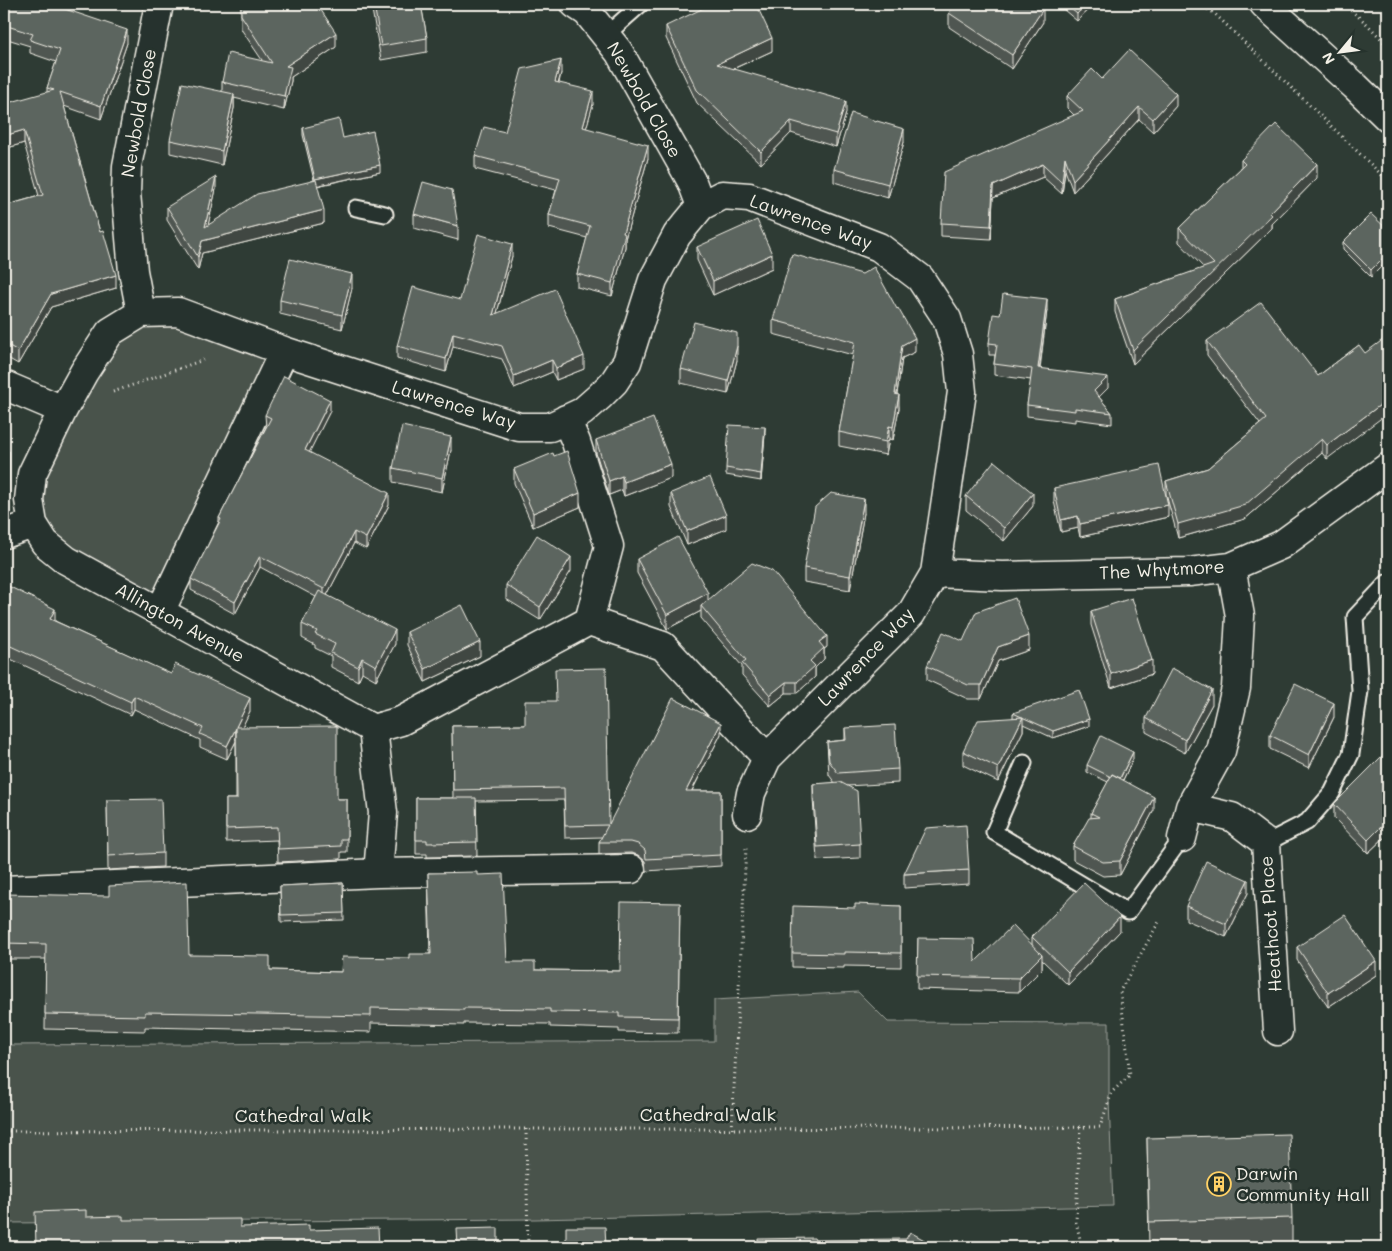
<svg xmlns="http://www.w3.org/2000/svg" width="1392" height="1251" font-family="Mali,sans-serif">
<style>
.green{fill:#48524c;stroke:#9ea29a}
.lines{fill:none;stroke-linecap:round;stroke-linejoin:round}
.service-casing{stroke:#f4f1e8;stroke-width:19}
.minor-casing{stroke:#f4f1e8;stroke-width:31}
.trunk-casing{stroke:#f4f1e8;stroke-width:31}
.path{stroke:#f4f1e8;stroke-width:3;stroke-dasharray:1 4;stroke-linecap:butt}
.service{stroke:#26332d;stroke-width:15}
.minor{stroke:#26332d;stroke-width:28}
.trunk{stroke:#26332d;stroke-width:28}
.wall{fill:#4f5751;stroke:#f4f1e8}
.shaded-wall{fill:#404742;stroke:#f4f1e8}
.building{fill:#5c655e;stroke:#f4f1e8}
.labels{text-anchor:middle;stroke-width:5;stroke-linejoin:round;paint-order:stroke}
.street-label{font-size:18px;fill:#f4f1e8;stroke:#26332d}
.poi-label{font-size:18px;fill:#f4f1e8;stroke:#26332d;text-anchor:start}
</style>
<rect width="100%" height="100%" fill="#2e3b34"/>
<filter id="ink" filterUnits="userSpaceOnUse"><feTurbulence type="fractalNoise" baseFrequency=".02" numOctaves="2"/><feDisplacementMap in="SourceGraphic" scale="10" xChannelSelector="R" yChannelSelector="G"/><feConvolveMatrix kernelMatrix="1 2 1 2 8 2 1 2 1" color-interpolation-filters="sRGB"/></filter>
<g filter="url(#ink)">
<!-- green -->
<path class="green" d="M141,313L284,351L160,612L33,524L63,410Z
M858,992L888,1022L1109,1023V1100L1113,1206L535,1219L4,1223V1045L714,1041V1000Z"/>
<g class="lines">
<!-- service casing -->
<g class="service-casing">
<path id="service" d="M606,35L641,4
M356,208L385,214
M1024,763L994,832L1128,912L1182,838
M1266,843L1307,822L1332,793L1351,754L1360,691L1355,617L1388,582"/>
</g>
<!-- minor casing -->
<g class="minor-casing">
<path id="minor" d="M575,4L587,12L619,52L692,182L701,206
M141,313L133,271L126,193L127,166L159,4
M4,385L63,410L32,474L29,500L33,524L45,543L66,560L373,729L383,813L378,873
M63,410L84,372L110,332L141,313L178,312L284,351L519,427H550L582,412L599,397L614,382L627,362L653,280L677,235L701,206L722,195L749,197L879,247L920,278L947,319L958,354L962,392L935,573L911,614L767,758L751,793L747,814
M566,419L576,442L609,546L589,621
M4,534L33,524
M935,573L1002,576L1189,572L1231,567L1281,545L1388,467
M160,612L284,351
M373,729L401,721L589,621L663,646L767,758
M1190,807L1232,817L1266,843L1278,1031
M1182,838L1190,807L1221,751L1236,688L1240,616L1231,567
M4,890L378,873L631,869"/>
</g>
<!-- trunk casing -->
<g class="trunk-casing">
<path id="trunk" d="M1264,4L1355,86L1388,118"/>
</g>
<!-- path -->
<path class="path" d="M1199,4L1214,13L1388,181
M1343,4L1366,23L1388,46
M113,392L203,360
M1080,1127L1076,1222L1082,1247
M526,1129L528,1247
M732,1129L746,848
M4,1131L526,1129H732L1100,1127L1112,1092L1130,1075L1120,991L1160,920"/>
<!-- service -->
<use href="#service" class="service"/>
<!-- minor -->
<use href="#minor" class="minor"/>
<!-- trunk -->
<use href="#trunk" class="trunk"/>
</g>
<!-- wall -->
<path class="wall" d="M4,4L68,10L127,43L101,119L64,106L116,288L51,307L18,364L4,356V206L39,196L24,143L4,149L47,92V88L56,62L30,53V46L4,38Z
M241,4L336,47L291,77V81L284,110L234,98V108L222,165L170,153V140L222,91V82L262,60L241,29Z
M371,4H421L427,38V52L381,60Z
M1057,4H1093L1077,21Z
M949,13L1043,22L1012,69L949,27Z
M666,26L772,51L733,69L846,113L836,147L791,133L761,164L697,103L666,38Z
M561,73L559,83L593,104L586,128L648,158L625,239V247L612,296L577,287V274L587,238L549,228V215L556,190L475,169V156L505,132Z
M1102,79L1176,106L1153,132L1139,119L1073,192L1065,170L1062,194L1043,177L993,198L991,239L941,236V223L1074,115L1067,108V96Z
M303,128L343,138L380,172L317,186L324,223L202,253L198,270L167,220V207L216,189L208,225L314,180L303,135Z
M904,142L888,198L834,182V169Z
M1241,160L1317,178L1272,224V228L1133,364L1115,312V299L1204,268L1179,242V228L1241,168Z
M414,214L458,226V240L414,228Z
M1388,230L1371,277L1343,249V242Z
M697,247L772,268L713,295L697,260Z
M512,256L497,313L584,369L556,380L552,372L514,388L502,359L453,346L446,372L397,358V346L460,300Z
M352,288L342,329L280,314V300Z
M1047,310L1040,369L1108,388L1099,397L1112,413V424L1075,419V422L1027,416V405L1031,380L994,375V364L995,355H989V343L1000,315Z
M773,320L915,352L902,358L897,394L899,408L893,440L889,439L886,455L839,446V432L853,355L773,334Z
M1207,341L1318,376L1359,345L1327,459L1322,453L1245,519L1178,538L1166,494V481L1208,468L1260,424L1207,355Z
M737,360L728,394L681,383V369Z
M330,411L309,452L389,505L366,549L354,543L327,595L395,644L376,680L362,672L358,681L331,667V656L315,648V645L302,638V624L316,597L260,567L235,614L191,590V579L219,524V518L266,427L265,415Z
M765,434L761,481L726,475V468Z
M596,440L671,478L624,496L622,490L609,495L596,453Z
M451,450L442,492L393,482V468Z
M4,451H9V495H4Z
M514,469L580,507L533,527L514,483Z
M1054,488L1168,517L1080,537L1078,528L1061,532L1054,501Z
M671,493L726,529L687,545L671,507Z
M966,496L1033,506L1004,541L966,510Z
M864,513L850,590L804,582V568Z
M637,559L708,601L827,647L824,649V659L815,668V677L797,693H786L770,706L742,675V666L701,618V611L667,629L637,573Z
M571,571L540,620L506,599V585Z
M4,584L55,621L250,711L242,727L337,799H347V852H341V859L278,862L277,840L226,842V799H236V741L227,759L200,747V740L134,709L131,715L4,656Z
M1091,611L1152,674L1111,688L1091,625Z
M407,632L480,656L425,682L407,645Z
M963,641L1029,650L998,661L981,699H968L927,680V666Z
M555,701L609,824L721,734L692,791H721V866L646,871L645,861L638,855L631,853L599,854V842L602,837L565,838L564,800L476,801L477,856L427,857V854H416V798H453L452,726L525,725Z
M1212,704L1185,753L1146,732V718Z
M1388,707V725L1386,723V709Z
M1013,713L1089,726L1053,738L1023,724V731L998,782L963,765V751L1013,718Z
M1334,717L1309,768L1270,749V735Z
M845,728L898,769V783L847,786L860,844V858L817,860L813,798V784L835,783L829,775L827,742L845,740Z
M1388,750V834L1368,853L1334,818V804Z
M1133,759L1123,780L1154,810L1120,875L1103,876L1073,860V846L1091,818V813L1108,782L1087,772V765Z
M107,800L163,853V867L108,870Z
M969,870V884L904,888V874Z
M428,873L477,875L507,962L535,970L620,971L680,903L678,1033L619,1032V1029L550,1027V1024L464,1023V1025L371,1023V1032L145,1027V1031L45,1029L46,959H4V894L189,955L270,970L341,972L430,954Z
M343,883L344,920L281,922L280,886Z
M1248,893L1226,937L1186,920V906Z
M901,906V967L844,966V968L792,967V953L855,908Z
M1120,931L1068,985L1042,960V969L1019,992L917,989L918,938L975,962L1032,945V937Z
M1297,947L1376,975L1328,1007L1297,960Z
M1147,1138L1292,1218V1243L1149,1247Z"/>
<!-- shaded-wall -->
<path class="shaded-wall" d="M62,4H73L59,20V7Z
M1086,4H1093L1077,21V14Z
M1043,9V22L1012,69V55Z
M127,30V43L101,119V106Z
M336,33V47L291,77V81L284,110L286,66Z
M772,38V51L717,76V64Z
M561,60V73L555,95V82Z
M593,91V104L583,140V127Z
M234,94V108L222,165V151Z
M1176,94V106L1153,132V119Z
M846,101V113L836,147V134Z
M1139,107V119L1073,192V180Z
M791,121V133L761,164V152Z
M904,129V142L888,198V184Z
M24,130V143L4,149V136Z
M648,145V158L625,239V247L612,296V283L623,233Z
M1065,157V170L1062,194V182Z
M1043,164V177L993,198L991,239L993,186Z
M1317,164V178L1272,224V228L1133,364V350L1270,213Z
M380,165V172L315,186V179Z
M216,177V189L205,239V227Z
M324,210V223L202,253L198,270V257L202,241Z
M512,244V256L493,328V315Z
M1388,253V260L1371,277V270Z
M772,254V268L713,295V281Z
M352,274V288L342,329V315Z
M116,275V288L51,307L18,364V351L51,294Z
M1047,299V310L1038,380V368Z
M453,333V346L446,372V359Z
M915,338V352L902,358L895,407V394L902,345Z
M737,346V360L728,394V381Z
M584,356V369L556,380V368Z
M552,360V372L514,388V376Z
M1108,377V388L1094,402V391Z
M899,395V408L893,440V427Z
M1388,399V413L1327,459V445Z
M330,400V411L305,461V450Z
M889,426V439L886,455V442Z
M765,427V434L761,481V474Z
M451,437V450L442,492V478Z
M1322,439V453L1245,519L1178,538V524Z
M671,464V478L624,496V482Z
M622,476V490L609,495V481Z
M389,493V505L366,549V538Z
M580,493V507L533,527V513Z
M1033,493V506L1004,541V528Z
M864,499V513L850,590V576Z
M1168,505V517L1080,537V524Z
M726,515V529L687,545V531Z
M1078,516V528L1061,532V520Z
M354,532V543L324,601V589Z
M260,556V567L235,614V602Z
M571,557V571L540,620V607Z
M708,593V607L701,606V611L667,629V615Z
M55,609V622L50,619Z
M395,630V644L376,680V666Z
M827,636V647L824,649V659L815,668V677L797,693V682L819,642Z
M1029,636V650L998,661L981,699V685L998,647Z
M480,642V656L425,682V669Z
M362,658V672L358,681V667Z
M1152,660V674L1111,688V674Z
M786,682V693L770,706V695Z
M1212,690V704L1185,753V740Z
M134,696V709L131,715V702Z
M250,698V711L236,740V727Z
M1334,703V717L1309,768V755Z
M1023,717V731L998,782V768Z
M1089,719V726L1053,738V731Z
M721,723V734L686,802V791Z
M236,728V741L227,759V746Z
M1133,752V759L1119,788V781Z
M1154,797V810L1120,875V861Z
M1388,820V834L1368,853V840Z
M1248,880V893L1226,937V924Z
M1120,917V931L1068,985V972Z
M1042,955V969L1019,992V978Z
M1376,961V975L1328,1007V993Z"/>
<!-- building -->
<path class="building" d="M4,4H62L59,7L127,30L101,106L60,92L100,232L103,231L116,275L51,294L18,351L4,343V206L43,195L24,130L4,136V104L54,90L47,88L60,50L30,40L33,34L4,25Z
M241,4H317L336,33L286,66L291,67L284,96L222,82L228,53L272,63L241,15Z
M374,4H421L427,38L381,46Z
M712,4H756L772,38L717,64L846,101L836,134L791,121L761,152L697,90L666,26Z
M955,4H1036L1043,9L1012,55L949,13Z
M1065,4H1086L1077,14Z
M1129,50L1176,94L1153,119L1139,107L1073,180L1065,157L1062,182L1043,164L993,186L991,226L941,223L944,172L1083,111L1067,96L1092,69L1102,79Z
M561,60L555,82L593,91L583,127L648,145L623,233L625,234L612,283L577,274L590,226L549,215L560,178L475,156L484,127L505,132L522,69Z
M182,83L234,94L222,151L170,140Z
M851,113L868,118L876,122L877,121L904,129L888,184L834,169Z
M339,119L343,138L373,131L380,165L315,179L303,128Z
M1276,124L1317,164L1270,213L1272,215L1133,350L1115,299L1214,264L1179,228L1245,164L1241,160Z
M216,177L205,227L257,194L316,180L324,210L202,241L198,257L167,207Z
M423,182L452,190L458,226L414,214Z
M1371,214L1388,230V253L1371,270L1343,242Z
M757,220L772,254L713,281L697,247Z
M478,234L512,244L493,315L555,289L584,356L556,368L552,360L514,376L502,346L453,333L446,359L397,346L413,287L460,300Z
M792,254L862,274L874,267L897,309L898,308L915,338L902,345L895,394L899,395L893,427L889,426L886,442L839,432L855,342L773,320Z
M290,259L352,274L342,315L280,300Z
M1003,294L1047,299L1038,368L1108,377L1094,391L1112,413L1075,408V411L1027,405L1032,369L994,364L997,344L989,343L993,314L1000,315Z
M1261,302L1318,376L1359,345L1365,353L1388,336V399L1327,445L1322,439L1245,505L1178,524L1166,481L1208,468L1266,419L1207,341Z
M694,322L737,333V346L728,381L681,369Z
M284,376L330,400L305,450L389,493L366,538L354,532L324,589L260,556L235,602L191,579L221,519L219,518L271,418L265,415Z
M653,418L671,464L624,482L622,476L609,481L596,440Z
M729,425L765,427L761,474L726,468Z
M402,426L451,437L442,478L393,468Z
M4,451H9V481L4,482Z
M567,451L580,493L533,513L514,469L553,453L554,456Z
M994,461L1033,493L1004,528L966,496Z
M1159,465L1168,505L1080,524L1078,516L1061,520L1054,488Z
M710,477L726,515L687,531L671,493Z
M831,493L864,499L850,576L804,568L815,507Z
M537,535L571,557L540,607L506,585Z
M678,537L708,593L667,615L637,559Z
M752,563L772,571L827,636L819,642L824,648L810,661L815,666L797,682H786L770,695L742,663L746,660L701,606Z
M4,584L55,609L50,619L171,674L175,664L250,698L236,727L337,726V799H347V839H341V846L278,849L277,827L226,829V799H237L236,728L227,746L200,734L203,728L134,696L131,702L4,643Z
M319,591L395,630L376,666L362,658L358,667L331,653L335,644L315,634L317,631L302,624Z
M1015,598L1029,636L998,647L981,685H968L927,666L943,632L963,641L976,612Z
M1132,598L1152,660L1111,674L1091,611Z
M462,605L480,642L425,669L407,632Z
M606,668L609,824L673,698L721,723L686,791H721V855L646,859L645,850L638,844L631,842H599L608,825L565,826L564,788L453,790L452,726L525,725V701H556L555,669Z
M1172,668L1212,690L1185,740L1146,718Z
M1295,684L1334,703L1309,755L1270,735Z
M1079,690L1089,719L1053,731L1013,713Z
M1023,717L998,768L963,751L978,720Z
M895,725L898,769L838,773L829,761L827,742L846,740L845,728Z
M1101,736L1133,752L1120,778L1112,774L1111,777L1087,765Z
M1388,750V820L1368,840L1334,804Z
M1112,774L1154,797L1120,861L1103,862L1073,846L1089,818L1099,817L1091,813Z
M840,782L857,791L860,844L817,847L813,784Z
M416,798H476L477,842L427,843V840H416Z
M161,799L163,853L108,856L107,800Z
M966,825L969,870L904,874L926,828Z
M1206,861L1248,880L1226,924L1186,906Z
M477,872V875L503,874L507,962H535V970L620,971L621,902L680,903L678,1018L619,1017V1013L550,1012V1009L464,1008V1010L371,1008V1016L145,1012V1016L45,1014L46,944L4,943V894L109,896V886L187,882L189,955L270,956V970L341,972L342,957L410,958V954H431L428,873Z
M343,883L344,913L281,915L280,886Z
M1084,883L1120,917L1068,972L1032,937Z
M855,904L901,906V953L844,952V954L792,953L793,906L855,908Z
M1345,915L1376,961L1328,993L1297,947Z
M1013,925L1042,955L1019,978L917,976L918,938L974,939L975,962Z
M1289,1134L1292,1218L1149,1222L1147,1138Z
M86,1210V1217L123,1216V1220L240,1219V1227L309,1225V1230L378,1228L379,1247H36L35,1212Z
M566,1227H605L606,1247H566Z
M498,1228V1247H458L457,1229Z
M910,1232L937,1247H692L691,1244L758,1243V1239L814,1238L815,1240L906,1239Z"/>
</g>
<!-- icons -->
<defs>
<g id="building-ring" transform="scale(1.25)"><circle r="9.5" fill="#26332d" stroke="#ffd166" stroke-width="1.5"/><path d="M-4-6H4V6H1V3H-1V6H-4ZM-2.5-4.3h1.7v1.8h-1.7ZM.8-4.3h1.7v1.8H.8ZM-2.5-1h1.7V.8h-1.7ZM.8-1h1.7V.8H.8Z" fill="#ffd166"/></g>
</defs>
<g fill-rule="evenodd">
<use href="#building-ring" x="1219" y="1184"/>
</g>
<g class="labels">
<!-- street labels -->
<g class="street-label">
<text transform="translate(644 100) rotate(60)" y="6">Newbold Close</text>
<text transform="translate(139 113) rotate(-80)" y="6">Newbold Close</text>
<text transform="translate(811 222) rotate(20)" y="6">Lawrence Way</text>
<text transform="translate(454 405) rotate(17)" y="6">Lawrence Way</text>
<text transform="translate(1162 570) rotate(-3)" y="6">The Whytmore</text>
<text transform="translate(180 623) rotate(29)" y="6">Allington Avenue</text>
<text transform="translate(866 657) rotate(-46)" y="6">Lawrence Way</text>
<text transform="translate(1271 924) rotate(-94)" y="6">Heathcot Place</text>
<text x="708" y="1121">Cathedral Walk</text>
<text x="303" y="1122">Cathedral Walk</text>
</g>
<!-- poi labels -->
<g class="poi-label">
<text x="1236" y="1180">Darwin<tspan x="1236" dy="21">Community Hall</tspan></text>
</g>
</g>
<!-- margin -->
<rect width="1392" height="1251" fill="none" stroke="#26332d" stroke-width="20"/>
<rect x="10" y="10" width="1372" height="1231" fill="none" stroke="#f4f1e8" stroke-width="2" filter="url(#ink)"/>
<!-- north arrow -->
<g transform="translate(1340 52) rotate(241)" stroke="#26332d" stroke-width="4" paint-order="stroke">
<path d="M0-4L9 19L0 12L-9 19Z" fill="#f4f1e8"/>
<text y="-8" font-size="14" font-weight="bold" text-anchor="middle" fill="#f4f1e8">N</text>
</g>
</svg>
